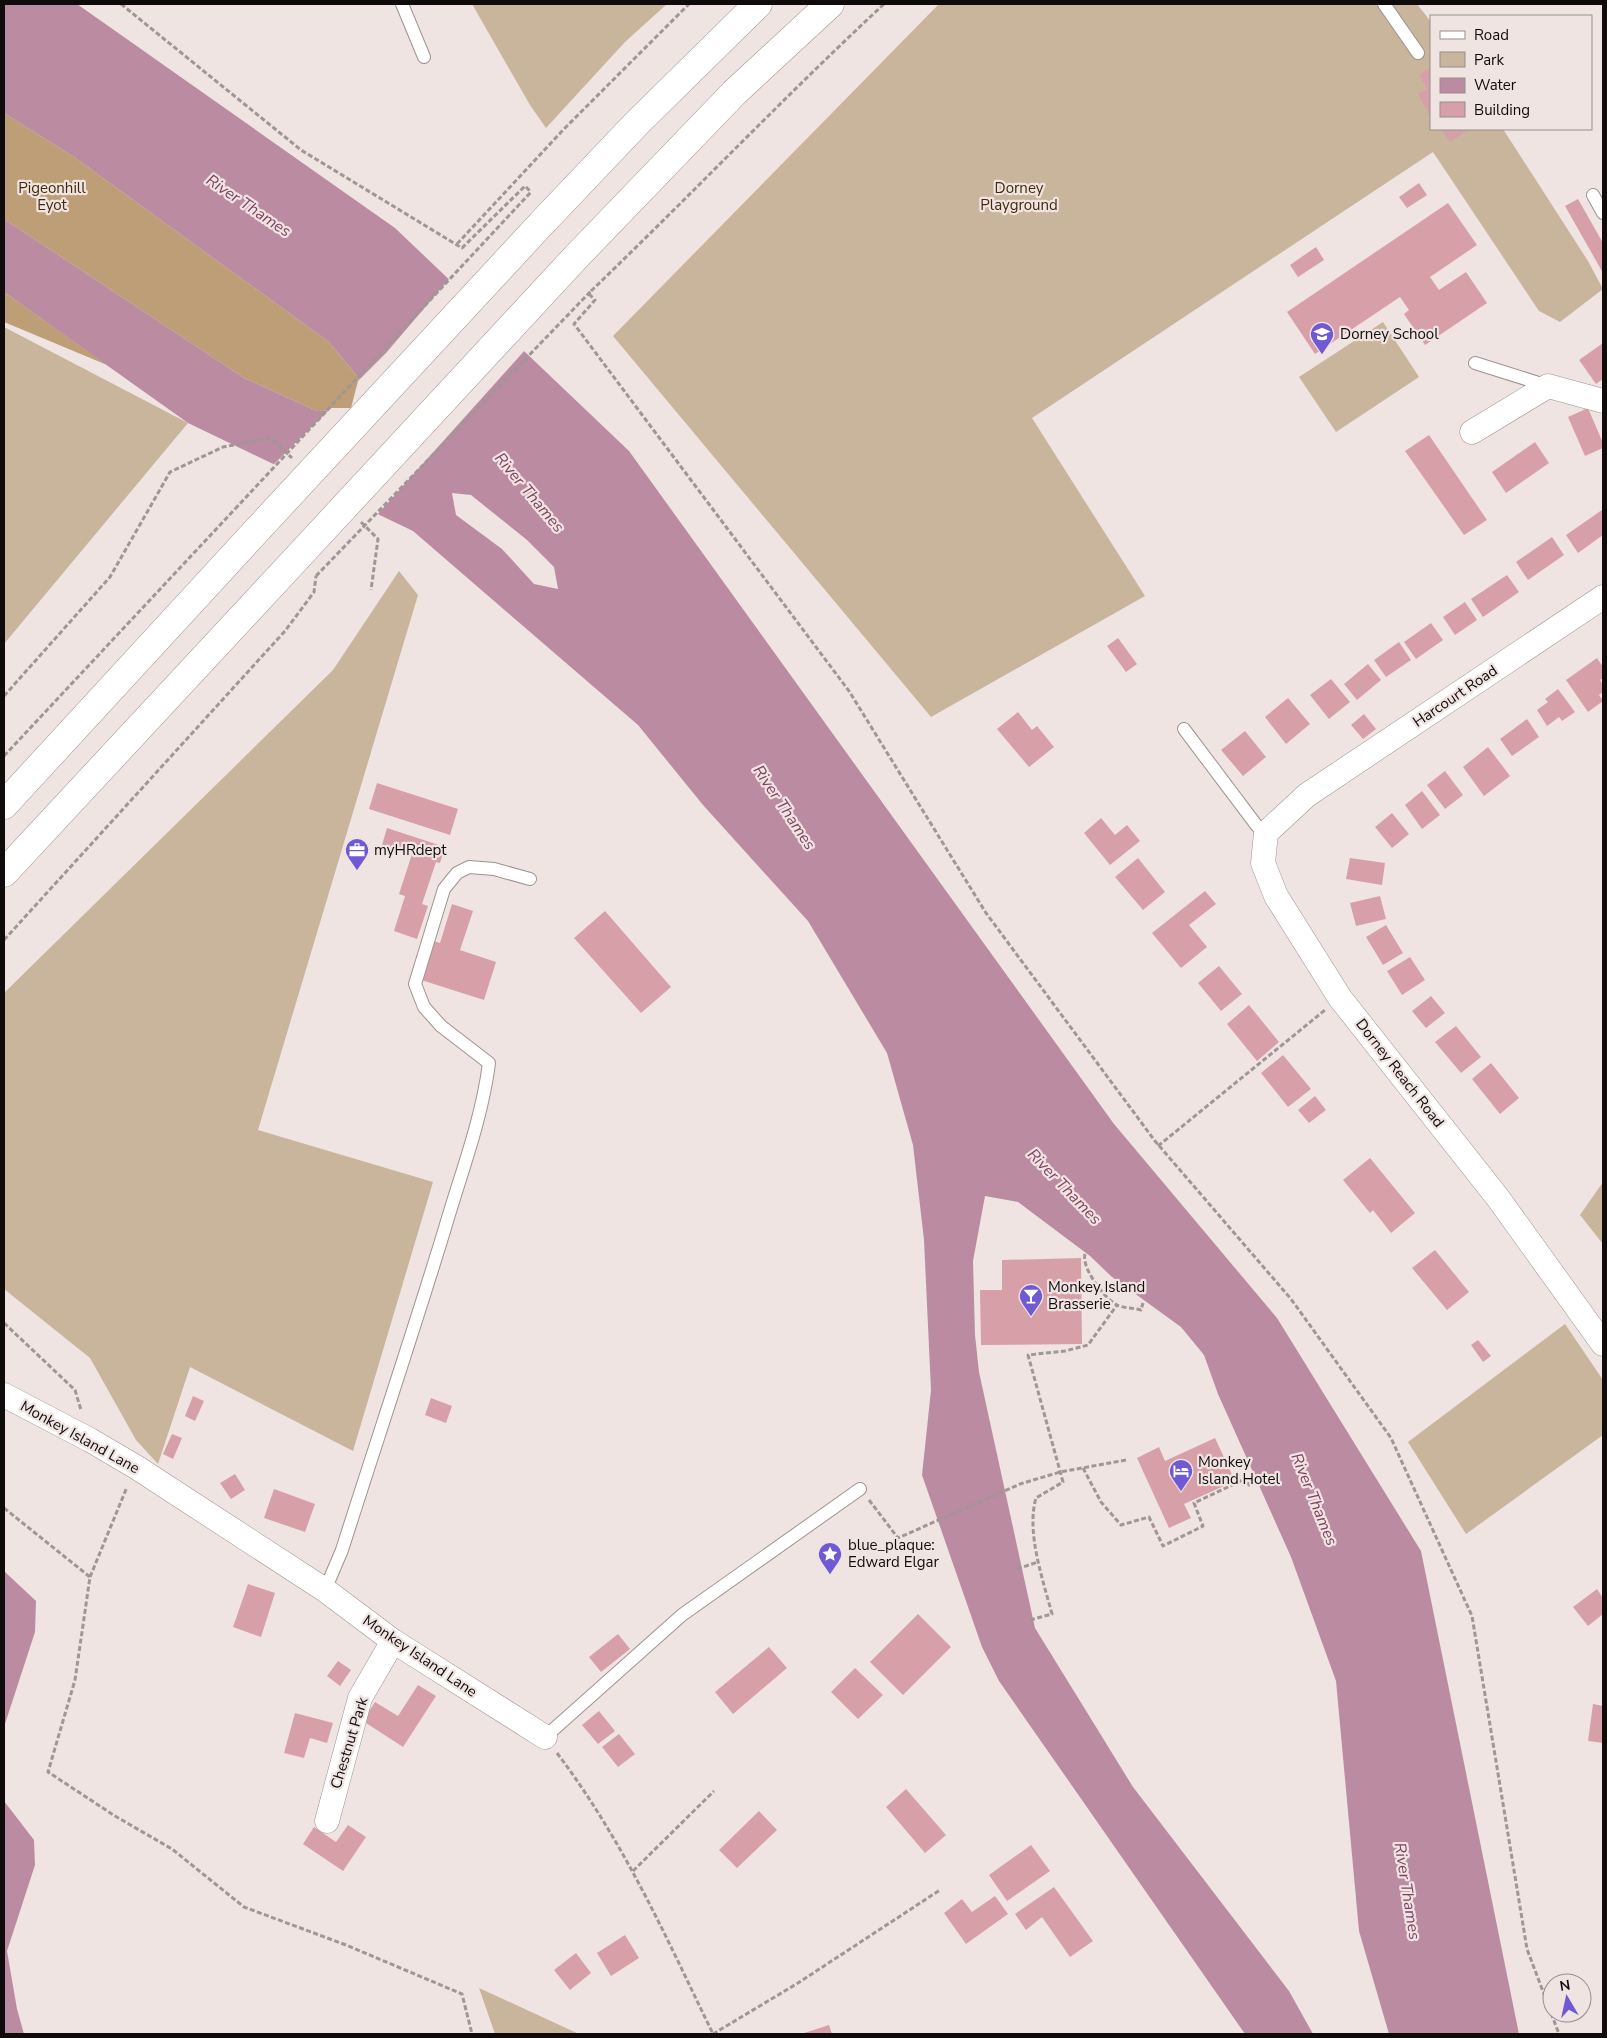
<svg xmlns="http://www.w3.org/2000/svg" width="1607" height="2038" font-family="'Nunito Sans',sans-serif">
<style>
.green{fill:#c9b49c}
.forest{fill:#be9e77}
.water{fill:#bb8ba2;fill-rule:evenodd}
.pier{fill:#f0e4e2}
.building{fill:#d7a0a8}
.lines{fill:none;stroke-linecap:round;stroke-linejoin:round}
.lane-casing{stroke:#9e9391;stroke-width:14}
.street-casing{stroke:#9e9391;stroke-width:25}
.highway-casing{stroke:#9e9391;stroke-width:29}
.path{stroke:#a09695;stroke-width:3;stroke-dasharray:5 2.5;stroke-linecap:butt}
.lane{stroke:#fff;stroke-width:12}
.street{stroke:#fff;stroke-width:24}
.highway{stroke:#fff;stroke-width:28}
.highway-bridge-casing{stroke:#9e9391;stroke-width:29;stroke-linecap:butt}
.path-bridge{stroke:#a09695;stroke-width:3;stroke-dasharray:5 2.5;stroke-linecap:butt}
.highway-bridge{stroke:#fff;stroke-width:28}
.labels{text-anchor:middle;stroke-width:4.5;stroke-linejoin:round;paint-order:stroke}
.park-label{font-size:15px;fill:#412a09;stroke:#f0e4e2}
.poi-label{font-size:15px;fill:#0f0b0b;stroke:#f0e4e2;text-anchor:start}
.street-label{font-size:15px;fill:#0f0b0b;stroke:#f0e4e2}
.water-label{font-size:16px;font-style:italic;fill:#7e3f60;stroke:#f0e4e2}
</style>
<rect width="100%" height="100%" fill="#f0e4e2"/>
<!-- green -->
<path class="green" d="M472,4H667L625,42L546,128L530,105Z
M939,4H1417L1431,22V129H1503L1588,261L1603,289L1560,322L1539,311L1433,152L1032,418L1145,596L931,717L613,336Z
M1383,322L1419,377L1336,432L1299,377Z
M4,327L188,423L4,644Z
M399,571L418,595L258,1130L433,1182L353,1451L190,1367L158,1464L136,1440L90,1358L4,1289V993L333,670Z
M1603,1182V1244L1580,1215Z
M1565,1324L1603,1380V1435L1466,1534L1408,1442Z
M479,1988L579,2034H495Z"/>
<!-- forest -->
<path class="forest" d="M4,113L74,157L329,342L362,382L353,410L317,411L244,378L4,219Z
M4,292L107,365L4,322Z"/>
<!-- water -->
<path class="water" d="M4,4H77L395,228L629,451L1114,1124L1277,1318L1421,1551L1519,2034H1389L1359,1931L1336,1681L1291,1557L1218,1394L1204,1355L1181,1327L1112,1277L1090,1256L1018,1202L985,1196L973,1261L975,1335L979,1372L1035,1628L1133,1787L1289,1991L1313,2034H1245L999,1681L982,1647L922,1475L931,1390L924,1240L913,1145L887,1053L808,921L703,805L638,725L413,531L188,423L4,292V219L244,378L317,411L353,410L362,382L329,342L74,157L4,113ZM452,493L471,495L527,540L554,567L558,589L534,584L502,549L456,515Z
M4,1571L36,1601L35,1632L4,1727Z
M4,1801L34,1840L35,1865L7,1951L17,2009L24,2034H4Z"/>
<!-- pier -->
<path class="pier" d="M450,278L526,349L376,516L272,466L331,408H351L358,381L386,353Z"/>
<!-- building -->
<path class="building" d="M1431,67V118L1418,94L1427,89L1419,75Z
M1441,129H1469L1450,142Z
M1419,183L1427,195L1407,208L1399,197Z
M1578,199L1603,243V273L1565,206Z
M1448,203L1477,245L1430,277L1439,290L1466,272L1487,303L1425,345L1404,314L1409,310L1400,297L1315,354L1287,312Z
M1316,247L1324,260L1298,277L1290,265Z
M1603,343V379L1596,384L1579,360Z
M1588,408L1603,443V448L1585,456L1568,417Z
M1429,435L1487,520L1464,535L1405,451Z
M1535,442L1549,463L1506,493L1492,472Z
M1602,510L1603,535L1578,553L1566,535Z
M1552,537L1564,555L1528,580L1516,562Z
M1507,575L1519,592L1483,617L1471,599Z
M1465,602L1477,620L1455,635L1443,617Z
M1431,623L1443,640L1416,659L1404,642Z
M1118,638L1137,664L1126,672L1107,646Z
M1399,642L1411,660L1386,677L1374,660Z
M1597,658L1603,667V678L1600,680L1603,685V692L1599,695L1603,701L1588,712L1566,680Z
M1368,664L1381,680L1357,700L1344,684Z
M1331,679L1350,702L1329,719L1310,695Z
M1558,689L1575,712L1562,721L1559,717L1547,726L1537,710L1548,702L1545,699Z
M1288,698L1310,724L1286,744L1265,717Z
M1018,712L1032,730L1037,726L1054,747L1029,767L997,729Z
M1364,714L1376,729L1363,739L1351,725Z
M1527,719L1539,737L1512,756L1500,739Z
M1245,731L1266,757L1243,776L1221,750Z
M1488,747L1510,776L1484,796L1463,767Z
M1445,771L1463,795L1445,809L1427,785Z
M377,783L458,809L450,835L369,809Z
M1422,791L1440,815L1422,829L1405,805Z
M1392,813L1409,834L1392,848L1375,827Z
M1101,818L1115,835L1127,825L1140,841L1110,865L1084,833Z
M387,828L445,847L440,863L436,862L422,904L428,906L417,939L394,931L405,896L399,894L412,854L382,845Z
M1138,858L1165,892L1143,910L1115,877Z
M1350,858L1385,863L1382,885L1346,879Z
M1205,891L1216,904L1189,925L1207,947L1181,968L1152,933Z
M1380,896L1386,919L1356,926L1350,903Z
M452,904L473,911L460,950L496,962L484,1000L418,979L431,940L440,943Z
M605,911L671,987L641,1013L574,938Z
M1386,925L1403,953L1383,965L1366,937Z
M1410,957L1425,980L1402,995L1387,971Z
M1219,966L1242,994L1221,1011L1198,983Z
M1431,996L1445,1013L1426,1028L1412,1011Z
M1249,1005L1279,1042L1257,1061L1227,1024Z
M1456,1026L1481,1057L1461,1073L1435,1042Z
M1283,1055L1311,1089L1288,1107L1261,1073Z
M1491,1063L1519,1098L1500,1114L1472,1079Z
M1315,1096L1326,1110L1309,1123L1298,1110Z
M1370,1158L1415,1213L1391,1233L1373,1210L1370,1213L1343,1180Z
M1435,1250L1469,1292L1447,1310L1412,1268Z
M1081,1258L1082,1344L981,1345L980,1290H1002V1260Z
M1478,1340L1491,1356L1483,1362L1471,1345Z
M193,1396L204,1401L195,1421L185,1416Z
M431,1398L452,1406L446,1423L425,1415Z
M172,1434L182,1438L173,1459L163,1454Z
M1215,1438L1235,1481L1184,1504L1191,1518L1169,1528L1137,1458L1159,1447L1165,1461Z
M235,1474L245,1490L231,1499L220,1483Z
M274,1489L315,1504L305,1532L264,1518Z
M248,1584L275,1593L261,1637L233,1627Z
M1597,1589L1603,1598V1614L1588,1626L1573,1607Z
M918,1614L951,1647L903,1695L870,1662Z
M618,1634L630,1649L601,1672L589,1657Z
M769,1647L787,1668L733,1714L715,1692Z
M338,1661L351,1670L340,1686L327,1676Z
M855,1668L883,1695L858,1719L831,1692Z
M418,1685L436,1696L403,1747L363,1721L375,1702L398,1716Z
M1593,1704L1603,1706V1743L1588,1741Z
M599,1711L615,1731L598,1744L582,1725Z
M295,1713L333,1723L327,1743L310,1738L304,1758L284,1753Z
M619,1734L635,1754L618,1767L602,1747Z
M906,1789L946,1835L925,1853L886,1807Z
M759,1811L777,1830L737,1868L719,1850Z
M348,1825L366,1837L343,1871L303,1844L314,1827L336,1842Z
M1031,1845L1050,1871L1007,1901L989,1875Z
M1054,1887L1093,1941L1070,1957L1042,1917L1026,1930L1015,1914Z
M995,1896L1008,1914L966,1944L944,1913L962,1899L972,1912Z
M625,1935L639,1958L611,1976L597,1953Z
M576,1953L591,1973L570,1990L554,1970Z
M829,2025L832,2034H801Z"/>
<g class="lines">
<!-- lane casing -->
<g class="lane-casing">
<path id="lane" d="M402,4L424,57
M1384,4L1418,53
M1593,195L1603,213
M1475,363L1548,386
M1184,729L1257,826L1266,833
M325,1590L342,1550C376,1443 412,1336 445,1228C461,1173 482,1119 489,1063L441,1026L424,1007L415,984L444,889L457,873L469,867L494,869L530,879
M545,1737L682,1615L860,1489"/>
</g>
<!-- street casing -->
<g class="street-casing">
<path id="street" d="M1472,432L1548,386L1603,401
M1603,597L1307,795L1266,833L1263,863L1276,896L1340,998L1498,1198L1603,1344
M4,1395L90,1440L136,1467L325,1590L393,1641L545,1737
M327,1821L360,1698L393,1641"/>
</g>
<!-- highway casing -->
<g class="highway-casing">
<path id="highway" d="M541,224L637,123L758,4
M576,257L735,92L830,4
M4,805L259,528
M4,873L296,559"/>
</g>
<!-- path -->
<path class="path" d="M121,4L301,150L462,248L525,186L531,192
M457,244L563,130L689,4
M591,291C690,196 784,97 884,4
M589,294L595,300L574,324L849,691L986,913L1155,1141L1291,1299L1391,1438L1472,1616L1527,1949L1559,2034
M361,522L378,539L371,590
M4,696L110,577L170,472L223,447L271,438L292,458
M4,756L235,509
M4,940L285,631L314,592L316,576
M1158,1146L1325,1010
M1085,1254C1081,1268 1105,1299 1117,1305C1123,1308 1134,1308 1141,1310L1143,1303
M4,1323L75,1390L81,1410
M1083,1468L1101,1502L1121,1525L1149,1517L1163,1546L1203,1526L1194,1503L1247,1478L1249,1485L1269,1477
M869,1500L898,1538L1020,1484L1060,1472L1126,1460
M4,1508L90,1577L75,1680L48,1772L115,1816L172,1849L244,1907L346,1945L462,1994L472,2034
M1017,1569L1038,1562
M90,1577L127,1487
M1030,1620L1052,1614C1043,1580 1026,1532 1036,1498L1063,1482L1028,1355L1065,1351L1088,1345L1117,1305
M557,1753C623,1840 666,1937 713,2034
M633,1871L714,1791
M713,2034L798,1983L940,1890"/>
<!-- lane -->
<use href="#lane" class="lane"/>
<!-- street -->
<use href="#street" class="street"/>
<!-- highway -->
<use href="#highway" class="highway"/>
<!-- highway-bridge casing -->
<g class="highway-bridge-casing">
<path id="highway-bridge" d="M259,528L541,224
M296,559L576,257"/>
</g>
<!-- path-bridge -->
<path class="path-bridge" d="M235,509L531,192
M316,576L591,291"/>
<!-- highway-bridge -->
<use href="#highway-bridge" class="highway-bridge"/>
</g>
<!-- icons -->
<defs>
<g id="school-pin" transform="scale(1.25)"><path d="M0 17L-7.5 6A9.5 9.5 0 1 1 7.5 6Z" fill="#705ad4" stroke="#f0e4e2"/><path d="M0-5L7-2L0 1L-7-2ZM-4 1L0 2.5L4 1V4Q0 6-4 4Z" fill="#fff"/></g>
<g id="office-pin" transform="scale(1.25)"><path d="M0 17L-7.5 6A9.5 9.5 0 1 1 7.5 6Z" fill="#705ad4" stroke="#f0e4e2"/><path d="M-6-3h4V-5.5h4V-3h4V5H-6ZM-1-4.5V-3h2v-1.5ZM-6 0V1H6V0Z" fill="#fff"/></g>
<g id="bar-pin" transform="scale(1.25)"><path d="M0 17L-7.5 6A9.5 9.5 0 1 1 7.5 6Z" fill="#705ad4" stroke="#f0e4e2"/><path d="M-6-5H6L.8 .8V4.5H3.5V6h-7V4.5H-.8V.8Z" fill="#fff"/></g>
<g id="hotel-pin" transform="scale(1.25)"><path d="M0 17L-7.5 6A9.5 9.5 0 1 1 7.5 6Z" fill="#705ad4" stroke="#f0e4e2"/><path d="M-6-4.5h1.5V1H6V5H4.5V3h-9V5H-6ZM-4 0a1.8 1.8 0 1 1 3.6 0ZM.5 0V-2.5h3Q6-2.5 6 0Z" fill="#fff"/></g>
<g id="sight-pin" transform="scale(1.25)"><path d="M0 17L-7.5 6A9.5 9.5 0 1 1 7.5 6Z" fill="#705ad4" stroke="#f0e4e2"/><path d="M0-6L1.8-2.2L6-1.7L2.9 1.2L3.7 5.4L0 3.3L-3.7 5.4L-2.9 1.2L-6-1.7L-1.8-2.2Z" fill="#fff"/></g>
</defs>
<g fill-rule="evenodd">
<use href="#school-pin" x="1322" y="334"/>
<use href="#office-pin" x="357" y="850"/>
<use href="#bar-pin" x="1031" y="1296"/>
<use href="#hotel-pin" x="1181" y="1471"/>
<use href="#sight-pin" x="830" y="1554"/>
</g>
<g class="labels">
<!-- park labels -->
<g class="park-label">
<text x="52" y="193">Pigeonhill<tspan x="52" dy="17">Eyot</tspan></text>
<text x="1019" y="193">Dorney<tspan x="1019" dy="17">Playground</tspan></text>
</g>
<!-- poi labels -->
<g class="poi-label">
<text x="1340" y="339">Dorney School</text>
<text x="374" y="855">myHRdept</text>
<text x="1048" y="1292">Monkey Island<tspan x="1048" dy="17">Brasserie</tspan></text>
<text x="1198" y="1467">Monkey<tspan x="1198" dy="17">Island Hotel</tspan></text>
<text x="848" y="1550">blue_plaque:<tspan x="848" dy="17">Edward Elgar</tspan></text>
</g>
<!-- street labels -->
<g class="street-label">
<text transform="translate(1455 696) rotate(-34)" y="5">Harcourt Road</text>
<text transform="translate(1400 1073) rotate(52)" y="5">Dorney Reach Road</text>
<text transform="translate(80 1437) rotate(29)" y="5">Monkey Island Lane</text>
<text transform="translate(420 1656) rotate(34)" y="5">Monkey Island Lane</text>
<text transform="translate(349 1743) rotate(-73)" y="5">Chestnut Park</text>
</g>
<!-- water labels -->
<g class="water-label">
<text transform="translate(249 205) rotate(34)" y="6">River Thames</text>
<text transform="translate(530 492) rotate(50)" y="6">River Thames</text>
<text transform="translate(785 807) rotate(56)" y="6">River Thames</text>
<text transform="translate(1065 1186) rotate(46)" y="6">River Thames</text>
<text transform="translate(1315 1499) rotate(68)" y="6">River Thames</text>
<text transform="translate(1408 1891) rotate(81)" y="6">River Thames</text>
</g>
</g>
<!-- border -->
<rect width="1607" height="2038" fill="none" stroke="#0f0b0b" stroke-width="10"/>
<!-- legend -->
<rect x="1430" y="15" width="162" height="115" fill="#f0e4e2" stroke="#968d8c"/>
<rect x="1440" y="31" width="25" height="8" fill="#ffffff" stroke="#968d8c"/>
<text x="1474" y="40" font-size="15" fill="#0f0b0b">Road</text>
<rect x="1440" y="52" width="25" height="15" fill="#c9b49c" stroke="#968d8c"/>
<text x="1474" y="65" font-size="15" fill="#0f0b0b">Park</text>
<rect x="1440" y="78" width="25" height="15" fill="#bb8ba2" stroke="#968d8c"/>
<text x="1474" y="90" font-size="15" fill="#0f0b0b">Water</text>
<rect x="1440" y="102" width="25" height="15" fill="#d7a0a8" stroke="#968d8c"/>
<text x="1474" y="115" font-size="15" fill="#0f0b0b">Building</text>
<!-- north arrow -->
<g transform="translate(1567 1998) rotate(351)"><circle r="24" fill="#f0e4e2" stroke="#968d8c"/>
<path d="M0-4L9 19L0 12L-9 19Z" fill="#705ad4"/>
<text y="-8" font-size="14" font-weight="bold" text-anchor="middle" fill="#0f0b0b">N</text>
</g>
</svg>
